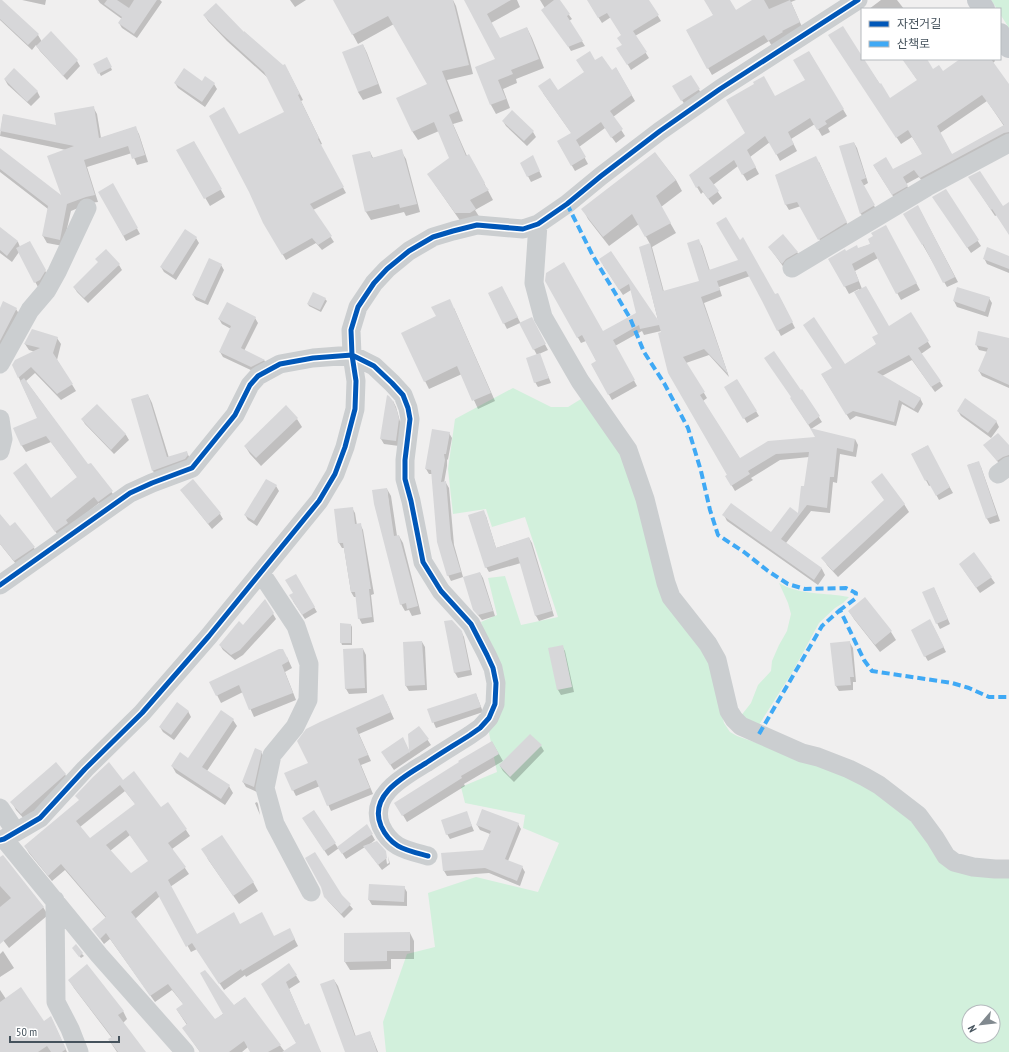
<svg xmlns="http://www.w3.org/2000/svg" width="1009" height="1052" font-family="'PT Sans Narrow','Noto Sans KR',sans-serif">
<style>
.green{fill:#d2f0dc;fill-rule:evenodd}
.shadow{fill:#0003;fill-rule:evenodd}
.building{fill:#d7d7d9;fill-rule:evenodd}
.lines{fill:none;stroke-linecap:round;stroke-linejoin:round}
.minor{stroke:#cbced0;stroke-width:19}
.major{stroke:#c6cace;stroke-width:22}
.quiet{stroke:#3fa9f5;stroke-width:4;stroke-dasharray:8 4;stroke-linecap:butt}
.cycleway-casing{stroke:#fff;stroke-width:8}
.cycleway{stroke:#0057b8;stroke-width:5}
</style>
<rect width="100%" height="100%" fill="#f0efef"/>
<!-- green -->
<path class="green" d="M991,0H1009V28L1000,14V9H997Z
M513,388L551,407H568L581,399L624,456L647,525L707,653L724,723L730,732L737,736L834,770L897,805L931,844L1009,875V1052H386L383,1022L407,954L435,947L428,893L476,877L538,892L559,843L523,828L525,815L465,803L461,787L497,772L488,728L502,699L481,622L497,615L488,578L505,576L521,625L558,617L525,517L492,527L486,509L453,514L448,469L455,419ZM969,1012H993V1036H969Z
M779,583C802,596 824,592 849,597L843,603L835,608L819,623L793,671L757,728L740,717L751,703L758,685L771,671L772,661L779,645L787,631L791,614L788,603Z"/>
<!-- shadow -->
<path class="shadow" d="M22,0H46L45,5Z
M98,0H160L162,2L137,38L122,28L119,23L122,19L100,3Z
M290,0H306L295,7Z
M334,0H453L456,6L473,74L447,80L463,121L453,124L467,156L474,164L493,200L475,210L480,218L461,222L434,183L450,159L439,131L418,140L412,131L428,84L394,24L358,44Z
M466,0H517L520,7L491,23L500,39L527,28L532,38L544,68L516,79L517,83L503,89L510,108L496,114L491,105L496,59Z
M540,0H558L572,19L569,21L585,46L571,51Z
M590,0H648L661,21L635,36L649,58L631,70L618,48L623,45L622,36L611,17L602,23L590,4Z
M705,0H729L736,11L754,0H796L791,2L803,29L773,48L769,41L712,75L687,31L714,16Z
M881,0H897L904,9H869Z
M0,8L38,35L42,42L77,61L80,66L67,80L40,51L36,45L32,50L0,20Z
M204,15L244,33L288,71L303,100L301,101L322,144L320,145L346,193L313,210L334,242L322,250L316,243L286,260L264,223L239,136L286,112L268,78L227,41L208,21Z
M834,42L862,58L890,99L918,81L903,59H925L933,70L943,73L962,59H994L995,61L993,63L1009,86V140L925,185L919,177L906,184L911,193L896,201L874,166L893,170L923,154L912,137L901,144ZM987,101L1004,126L952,155L940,133Z
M363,45L367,53L382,93L363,100L358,92Z
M809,52L847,116L828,128L830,132L822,136L815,124L791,139L797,151L780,161L770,142L750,157L759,174L747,181L738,166L713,185L722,198L713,205L703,192L701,194L690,175L746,134L775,97L807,81Z
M107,59L112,70L101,76L95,65Z
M595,61L612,71L616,68L635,101L613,117L625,136L616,143L605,128L579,147L588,164L575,171L558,142L572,134L543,93L558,92L585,73Z
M691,76L702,95L685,105L674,87Z
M206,78L214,84L217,89L205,107L178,88L175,83L202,82Z
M5,80L37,91L40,97L31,106L8,85Z
M93,107L97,114L101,138L135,127L139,134L148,162L137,165L132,153L87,167L98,202L90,203L71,211L63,246L47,243L43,236L48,209L0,172V149L63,198L66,150L0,136L3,115L57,126Z
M503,121L533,132L536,137L527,146L506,126Z
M194,142L225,197L210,206L178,151Z
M854,143L857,148L868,183L863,186L877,211L864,219L861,214L841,147Z
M401,151L406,159L420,212L406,216L404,212L371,220L366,212L370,152L373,158Z
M655,153L676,180L682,191L661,207L676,233L652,247L664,292L701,282L698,240L702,246L710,271L739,261L781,300L795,328L781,336L750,276L719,287L722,296L704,303L729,377L709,355L686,363L707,398L703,401L740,459L855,439L858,445L856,457L840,454L837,483L833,482L830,513L811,511L786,543L822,569L825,575L818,585L727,521L724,515L771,533L798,515L805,487L809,457L780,460L751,478L753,480L735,491L726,476L728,475L661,331L644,335L642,331L615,346L637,386L612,400L592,365L597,362L586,341L581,343L546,281L603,332L637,313L631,290L623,295L603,265L611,252L659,324L640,248L650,244L639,224L609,246L588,219L583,209Z
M535,162L542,177L531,182L521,163Z
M819,162L849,228L822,244L801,206L789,210L786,205L776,175Z
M974,184L1009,212V234L997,215L995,216Z
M113,185L140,234L126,241L100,192Z
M945,191L981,246L971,253L937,202Z
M921,212L958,282L947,287L905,214Z
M885,226L920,290L901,300L878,258L855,271L862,289L889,328L911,314L931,347L921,354L943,386L935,392L912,360L882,376L920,398L923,404L918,413L902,404L896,426L856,416L850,420L822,375L845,365L877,344L879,335L859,289L849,294L830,259L871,244Z
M0,228L18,242L20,247L29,242L48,276L38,287L19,252L12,262L0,253Z
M196,238L199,243L176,280L164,272L161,267Z
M769,247L797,252L800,257L785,269Z
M1009,257V273L987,264L984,258Z
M119,265L122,270L88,303L77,292L74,287Z
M221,265L224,270L208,305L196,300L193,295Z
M505,293L521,324H534L548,350L539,354L551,383L538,387L535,382L537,355L520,323L507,329L489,294Z
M989,298L992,303L988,317L957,307L954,301Z
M325,299L327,301L321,312L309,306L308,304Z
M454,308L495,401L478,409L462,374L429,389L425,381Z
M16,309L21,317L0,357V310Z
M255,318L258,323L244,351L264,360L267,365L255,372L223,357L220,352L231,329L222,324L219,319Z
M57,338L61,344L57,360L76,391L61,400L35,373L26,381L88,466L90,464L116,498L102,508L99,503L69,527L60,538L18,479L51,500L78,478L51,442L26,452L22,446L15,429L38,419L13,365L35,352L29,350L25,344Z
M1009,339V388L982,376L979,371L988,352L979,350L976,344Z
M737,380L759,416L747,423L726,387Z
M802,391L822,422L811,429L794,403Z
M148,395L152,403L169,458L187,453L191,460L158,478L153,471L132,400Z
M393,401L396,407L401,425L399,446L384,444L381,439Z
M97,405L126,435L129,440L114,454L85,424L82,419Z
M958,411L996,421L999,427L991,438L961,416Z
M297,419L302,427L261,466L250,454L245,446Z
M449,433L452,438L448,459L447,460V466L444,483H446L449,488L454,545L463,577L451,581L448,575L432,474H429L426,469Z
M985,445L1009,447V461L1001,466Z
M927,446L953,493L939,500L931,485L929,486L912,454Z
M978,462L981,467L1000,521L990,524L987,519L968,465Z
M872,482L904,504L909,512L838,577L827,565L823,558L885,500Z
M276,486L279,491L257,526L248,520L245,515Z
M387,489L391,496L397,536H399L403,543L421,614L412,616L409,610L405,611L401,604Z
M181,490L220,514L223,519L212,529Z
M352,508L355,513L357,525L360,524L363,530L374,594L371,595L374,622L362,624L359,618L357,597H354L351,592L344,548H342L339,543L335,510Z
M483,511L486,516L496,548L529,538L532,543L554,616L539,621L536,616L521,563L489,572L486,567Z
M0,515L10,527L34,548L39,556L20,569L0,544Z
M974,554L995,583L980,593L963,569Z
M480,573L483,578L495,616L482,620L474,610Z
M295,575L317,612L305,619L293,601Z
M934,588L950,624L940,629L937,623Z
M865,599L891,632L896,640L880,652L854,619L849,611Z
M265,600L276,619L243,655L235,660L223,650L220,645L243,626Z
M445,622L461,631L464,637L472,675L458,678L455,673Z
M351,625L352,627V645H342L341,642Z
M933,626L946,652L928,661L925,656Z
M422,642L425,647L427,690L409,691L406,686L404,643Z
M850,643L853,648L856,682H853V690L839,691L836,686L832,644Z
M562,646L565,651L574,692L561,695L558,690L549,649Z
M363,649L366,655L367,693L349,694L346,689L344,650Z
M287,657L292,668L285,672L296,700L254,717L243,692L221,703L211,683Z
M476,694L483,712L436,728L428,710Z
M386,701L394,719L359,734L371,761L361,765L373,794L331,811L320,786L296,796L293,790L309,763Z
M188,711L191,717L174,740L163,732L160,727Z
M233,720L237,726L207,771L229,786L233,793L225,805L176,773L172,766L189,759Z
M419,727L431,745L394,770L385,757L405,743L410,753L409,734Z
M492,742L503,761L464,784L465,786L407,822L400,810Z
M541,746L544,751L514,782L503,771L500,766Z
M261,752L264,757L257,792L246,787L243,782Z
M65,774L69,783L26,821L16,810L12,802Z
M123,781L161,808L186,830L190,836L172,849L189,874L170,887L197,935L240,925L274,937L293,936L298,946L246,977L245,975L224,990L197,949L191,952L160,896L135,919L215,1020L244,998L285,1052L297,1044L263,984L289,964L300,982L289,989L305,1026L321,1052H251L248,1047L242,1052H200L183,1028L187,1025L177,1010L184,1005L172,990L155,1002L110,939L104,944L93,929L106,918L65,870L52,881L29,853L25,846L80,801L77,796ZM125,791L136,805L90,840L80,827ZM130,835L149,861L131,875L110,851Z
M257,802L258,804L260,815L255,803Z
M313,811L338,848L367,826L375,840L370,844L385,851L387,864L389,863L388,856L390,864L382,870L365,847L346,859L339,848L328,856L306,823Z
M466,812L474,831L450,839L447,834Z
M518,824L521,829L508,861L522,867L525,872L520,886L489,873L447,876L444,871L484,851L490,834L480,830L477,825Z
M207,858L253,882L258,891L239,904Z
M0,859L43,907L48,915L9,948L0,936Z
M404,887L407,892V906L372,905L369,900Z
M325,896H342L353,909L344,918L328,901Z
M410,933L414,941V959H391V969L350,970L345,962Z
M74,950L82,954L84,956L81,958Z
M3,951L14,968L0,977V954Z
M69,980L123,1011L127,1019L123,1023L144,1052H117L109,1040L112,1038L74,988Z
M334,980L338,986L356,1037L370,1032L378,1052H346Z
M0,990L6,999L44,1023L55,1026L67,1052H0Z"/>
<!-- building -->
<path class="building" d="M0,0H2L39,34L28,45L0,19Z
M107,0H117L129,8L134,0H157L134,34L118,23L122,17L104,4Z
M333,0H453L469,65L442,71L458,111L449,115L466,156L469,154L485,183L484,184L489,190L470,200L476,209L470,213H455L427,174L449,158L434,122L412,132L396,98L427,84L388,16L352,35Z
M464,0H511L487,14L500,38L527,27L539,59L511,70L513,74L498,80L506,99L490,105L475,67L495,59Z
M554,0H560L570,14L567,16L583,41L568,47L541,10Z
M587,0H649L659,15L633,31L647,52L627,65L616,48L622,45L617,38L621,35L607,13L598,18Z
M704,0H730L736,10L752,0H764L769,9L790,0L800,22L782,31L783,32L768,41L764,35L707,69L686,30L713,15Z
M216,3L244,32V31L283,65L285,64L300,94L298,95L319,138L318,139L344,187L310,204L332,236L318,245L312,238L282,255L263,223L249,192L209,116L224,107L239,134L284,112L264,72L223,35L203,15Z
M843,26L862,56V59H864L880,84L881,83L890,98L917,80L902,59H927L933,69L939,65L943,71L960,59H991L1009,84V132L1004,133L920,178L914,170L903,177L908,186L892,195L873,165L886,157L893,169L922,154L908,130L896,138L828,35ZM982,95L1004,125L952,154L937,126Z
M51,31L78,60L63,76L36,46Z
M363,44L378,84L358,92L342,52Z
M590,51L595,60L602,56L612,70L616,67L632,95L610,111L623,129L611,138L601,122L576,140L586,157L571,166L557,141L571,133L538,86L550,78L558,90L584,72L576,60Z
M809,51L844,109L825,121L827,124L817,130L810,118L788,132L794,144L776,155L765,136L747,150L756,167L742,175L734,160L709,178L719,191L708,199L699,186L696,188L689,175L745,133L726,100L754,84L753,82L764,76L775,96L805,80L793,60Z
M107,57L112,67L98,74L93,64Z
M14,68L38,91L27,102L4,79Z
M184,68L202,81L205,76L215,83L202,102L174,83Z
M691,75L700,89L681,101L672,86Z
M94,106L99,138L136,126L145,155L132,159L128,146L84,160L95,195L86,197L67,204L60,240L42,236L48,206L0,169V148L61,195L47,156L74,146L0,131L3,114L56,125L54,113Z
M512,110L534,131L524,141L502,121Z
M194,141L222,189L204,199L176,150Z
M854,142L866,178L861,180L875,205L860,214L839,146Z
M402,149L417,204L400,208L399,204L365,212L352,155L370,151L372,158Z
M655,152L676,180L656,196L671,223L645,237L632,214L603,237L581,209Z
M533,155L540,171L527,177L520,163Z
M816,156L847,222L818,240L797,202L785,205L775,175Z
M980,171L1003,206L1009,202V235L992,209L991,210L968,177Z
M113,183L138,228L123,236L98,192Z
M946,189L979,240L967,248L932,197Z
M918,205L955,277L943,283L923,244L922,245L903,214Z
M726,217L740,240L743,237L775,294L778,293L793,322L777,331L762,301L746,271L717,281L720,290L701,297L728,374L704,349L683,357L705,392L700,395L740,458L768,441L815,437L810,428L855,439L853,452L837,448L834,477H830L827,508L807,505L781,539L822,568L814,580L722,515L731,503L771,532L790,507L798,513L801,486H804L809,452L776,454L748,471L750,474L731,486L725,476L727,475L668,373L658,333L661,332L659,325L640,329L639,325L613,340L635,380L608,395L591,364L596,361L582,335L577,338L545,281L546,273L564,262L603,331L636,313L629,284L619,290L599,259L611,251L658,320L639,247L650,243L663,291L699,281L687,243L699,239L709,270L738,260L716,223Z
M886,225L917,283L896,294L874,252L852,264L859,281L844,287L828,259L845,249L846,251L857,245L858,248L870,244L868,239L873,236L871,233Z
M0,227L18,241L7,256L0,250Z
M185,229L197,237L173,275L160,267Z
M783,234L798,252L786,259L782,264L768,247Z
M30,241L46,270L40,280L34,283L16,248Z
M987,247L1009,256V269L983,259Z
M106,249L120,264L84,298L73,287L98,262L95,259Z
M209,258L222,264L205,301L192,295Z
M502,286L518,317L503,324L488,293Z
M866,286L889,326L911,312L929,341L918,348L941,381L931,387L909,355L877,372L921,398L914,409L899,400L894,422L853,411L846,415L821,374L832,368L803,325L814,317L845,364L876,344L872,337L878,334L854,292Z
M957,287L990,297L985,312L953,301Z
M313,292L326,298L320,310L307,304Z
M450,299L491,393L472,401L457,366L424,382L401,333L436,316L431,307Z
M3,301L17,308L0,341V308Z
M227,302L256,317L241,348L265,360L251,367L219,352L231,326L218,319Z
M532,317L546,344L533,350L519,323Z
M32,329L58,337L53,353L73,384L57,394L31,367L18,378L12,365L15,360L40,348L24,344Z
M978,331L1009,338V385L978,371L988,348L975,345Z
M774,351L801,390L802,389L820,416L808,425L790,398L791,397L764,358Z
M540,353L549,378L534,383L526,358Z
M24,378L88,464L91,463L113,491L98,502L94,497L66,520L68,523L55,532L13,473L26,463L51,498L77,477L46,436L21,446L13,428L37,418L20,381Z
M737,379L757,411L743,419L724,387Z
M148,394L167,457L187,451L188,455L185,459L152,471L131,399Z
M387,395L389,396L393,401L397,411L399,419L396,441L380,439Z
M965,398L997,421L988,433L957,411Z
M97,404L126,434L111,450L81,419Z
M286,405L298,418L256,458L244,446Z
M432,429L450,432L446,454H444L445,460L441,482L446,481L451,539L461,572L447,576L437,542L431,470L425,469Z
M998,433L1009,445V455L1003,457L997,461L983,445Z
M928,445L950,487L936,496L927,480L925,481L911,454Z
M979,461L997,515L986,519L967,465Z
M882,473L905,504L833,571L821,558L884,500L871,482Z
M193,479L221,513L208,524L180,490Z
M266,479L277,485L254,521L244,515Z
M387,488L394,536L399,535L418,606L407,609L406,603L400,605L374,504L372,490Z
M353,507L355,524L361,523L371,589H369L372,617L358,619L355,592H351L343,543H338L334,509Z
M484,510L496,548L529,537L552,611L535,616L518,557L485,568L468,515Z
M0,514L10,526L15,522L35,547L14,561L0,544Z
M974,552L992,577L976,588L959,564Z
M480,572L493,611L478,615L473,610L463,577Z
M296,574L315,607L302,615L289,595L293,593L285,580Z
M934,587L948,619L936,624L922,592Z
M865,597L892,631L875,645L848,611Z
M265,599L274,613L240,650L231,655L219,645L239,621L243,625Z
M930,619L944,647L924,657L911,630Z
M452,620L462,631L470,670L454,673L444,621Z
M340,623L351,624V643H340Z
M422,641L425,685L405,686L403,642Z
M850,641L854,677H850L851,685L835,686L830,643Z
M563,645L572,687L557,690L548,648Z
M363,648L365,688L345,689L343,649Z
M279,649H283L289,661L282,665L293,693L249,710L239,685L216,696L209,682Z
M476,693L481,707L432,723L427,709Z
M383,694L391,712L356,728L368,755L358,759L370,788L327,806L316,780L292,791L284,773L308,763L297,741L306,729L320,722V724V722Z
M177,702L189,711L171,735L159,727Z
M221,710L234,719L202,767L230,785L221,799L171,766L180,752L188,758Z
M419,726L429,739L390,765L381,752L403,737L409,750L408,734Z
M530,734L542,745L510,777L499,765Z
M492,741L499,754L461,776L462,778L402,816L394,803L459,762L458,761Z
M255,748L262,751L254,787L242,782Z
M56,762L66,774L21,814L10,802Z
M109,762L123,780L134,771L161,807L168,802L187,829L168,843L186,867L168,880L197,934L234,912L240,924L262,912L274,936L290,928L295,939L242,971L241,969L219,984L192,943L186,947L156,891L131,912L215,1019L223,1014L200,973L205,970L234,1005L245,997L281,1045L268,1052H250L244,1041L229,1052H200L182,1028L187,1024L176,1009L183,1004L168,984L150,996L106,933L100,939L92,929L106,917L61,864L48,876L24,846L79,800L75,796L93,777ZM120,785L135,804L90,838L76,821ZM126,830L148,861L131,873L106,845Z
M482,809L519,823L505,859L523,866L517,881L485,868L443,871L441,853L483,850L491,831L476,825Z
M314,810L336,843L324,851L302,818Z
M467,811L472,826L446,835L441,820Z
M367,824L373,834L342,854L337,847Z
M222,835L254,882L233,896L201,849Z
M377,841L386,851L387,858L378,865L363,846Z
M315,852L342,895L351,904L341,914L324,897L321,887L305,858Z
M3,855L44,907L0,944V907L11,898L0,886V857Z
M369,884L405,886L404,902L368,900Z
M410,932V951H387V961L344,962V933Z
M76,944L83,953L79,957L72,948Z
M289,963L297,975L286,982L305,1025L309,1023L321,1052H282L296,1043L261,984Z
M87,964L124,1011L118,1015L146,1052H118L108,1039L112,1037L68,980Z
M334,979L355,1036L370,1031L377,1052H345L320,984Z
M21,987L44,1021L51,1016L66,1049L62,1052H51L47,1046L38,1052H0V1002Z"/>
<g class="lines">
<!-- minor -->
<path class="minor" d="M538,224L534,283L543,317L580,381L628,450L645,499L666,583L671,597L708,644L717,660L729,711L734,719L741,726L759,734L802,753L818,757L849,769L865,777L879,785L918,815L935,838L946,856L954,862L973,867L995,869H1009
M792,268L927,187L1009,143
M0,364L30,310L47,290L57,272L87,208
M0,419L3,439L0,451
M998,474L1009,466
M261,573L296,626L309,664L308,700L295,727L272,755L265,788L275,824L311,892
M0,585L130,493L152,483L192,468L235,415L250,385L258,376L280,364L313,358L352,355L374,366L392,383L403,395L408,408L410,419L405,460V479L411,501L423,562L441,591L471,624L487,655L493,668L496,683L495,704L489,718L480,728L470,735C456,744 441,753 426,763C405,776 368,795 381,826C391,848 406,850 428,856
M0,808L16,832
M4,839L99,955L185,1052
M0,840L4,839L40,818L85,769L142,713L209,636L319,501L335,474L345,447L355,409L356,381L352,355L351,330L358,307L374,283L387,269L409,251L433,237L453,231L477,225L523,229L538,224L567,204L601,176L660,131L720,89L858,0
M55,900L56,1002L70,1029L79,1052"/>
<!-- major -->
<path class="major" d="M978,0L984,9
M1000,34L1009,47"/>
<!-- quiet -->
<path class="quiet" d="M567,204L593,256L630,318L644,352L664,383L688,428L701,471L710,510L718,535L744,552L768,571L788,584L805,589L846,588L856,593L855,599L840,610
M759,734L822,626L840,610L864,660L872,671L952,683L969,688L989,697H1009"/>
<!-- cycleway casing -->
<g class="cycleway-casing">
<path id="cycleway" d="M0,585L130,493L152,483L192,468L235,415L250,385L258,376L280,364L313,358L352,355L374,366L392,383L403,395L408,408L410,419L405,460V479L411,501L423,562L441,591L471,624L487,655L493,668L496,683L495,704L489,718L480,728L470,735C456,744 441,753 426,763C405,776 368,795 381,826C391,848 406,850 428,856
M0,840L4,839L40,818L85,769L142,713L209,636L319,501L335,474L345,447L355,409L356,381L352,355L351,330L358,307L374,283L387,269L409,251L433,237L453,231L477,225L523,229L538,224L567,204L601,176L660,131L720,89L858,0"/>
</g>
<!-- cycleway -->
<use href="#cycleway" class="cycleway"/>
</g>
<!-- legend -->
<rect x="861" y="8" width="140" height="52" fill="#ffffff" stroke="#b5babe"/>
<rect x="869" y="21" width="20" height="6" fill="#0057b8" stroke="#b5babe"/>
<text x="897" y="28" font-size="12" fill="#45525c">자전거길</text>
<rect x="869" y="41" width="20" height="6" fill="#3fa9f5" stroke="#b5babe"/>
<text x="897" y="48" font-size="12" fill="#45525c">산책로</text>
<!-- north arrow -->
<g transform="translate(981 1024) rotate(242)"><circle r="19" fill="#ffffff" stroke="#b5babe"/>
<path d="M0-3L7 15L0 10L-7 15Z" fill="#81898f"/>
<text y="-6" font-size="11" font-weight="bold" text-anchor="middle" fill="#45525c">N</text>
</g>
<!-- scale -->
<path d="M10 1036v6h109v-6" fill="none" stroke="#45525c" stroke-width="2"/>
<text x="16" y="1036" font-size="12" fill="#45525c" stroke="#ffffff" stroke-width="3" paint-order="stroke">50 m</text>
</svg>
